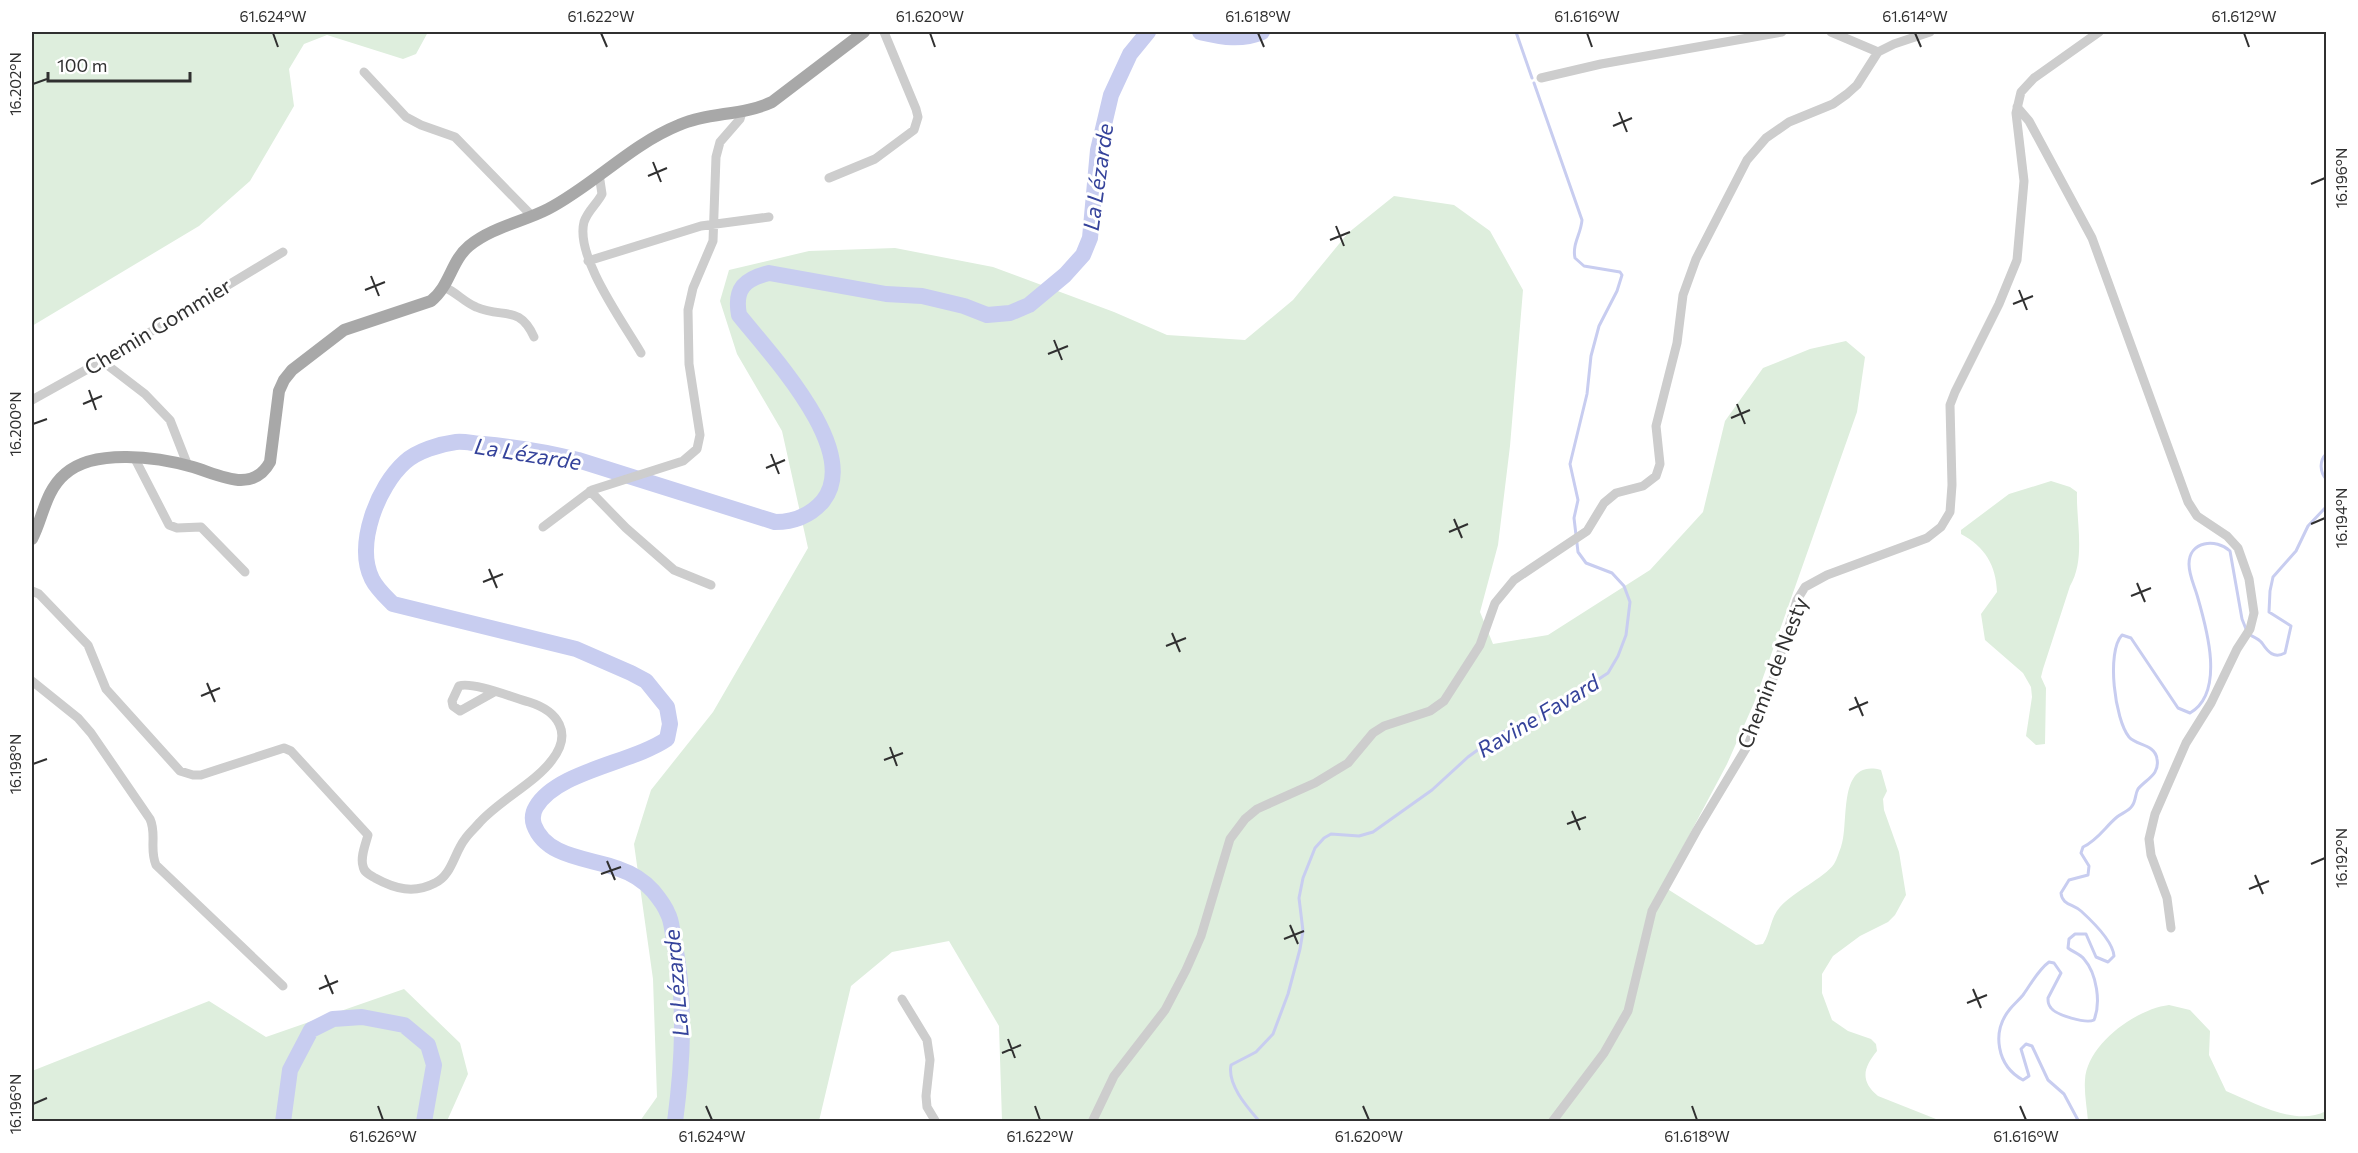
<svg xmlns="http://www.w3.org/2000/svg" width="2358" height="1153" font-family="Commissioner,sans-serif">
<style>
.green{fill:#deeedd}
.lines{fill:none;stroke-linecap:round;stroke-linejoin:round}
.stream{stroke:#c8cdf0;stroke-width:3}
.river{stroke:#c8cdf0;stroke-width:16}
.minor{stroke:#cdcdcd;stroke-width:9}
.major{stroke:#a8a8a8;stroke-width:12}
.ticks{fill:none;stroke:#303030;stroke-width:2}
.labels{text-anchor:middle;stroke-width:6;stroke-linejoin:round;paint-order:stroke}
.street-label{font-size:21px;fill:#303030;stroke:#fff}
.water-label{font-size:22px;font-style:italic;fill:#35439b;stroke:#fff}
.neatline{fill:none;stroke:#303030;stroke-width:2}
.ticks-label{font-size:15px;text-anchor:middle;fill:#303030}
</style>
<rect width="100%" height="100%" fill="#fff"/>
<!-- green -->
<path class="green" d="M32,32H428L416,54L403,59L327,35L304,44L289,69L294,106L250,181L199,226L32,326Z
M1394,196L1454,205L1490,231L1523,290L1510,446L1498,545L1480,612L1493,644L1548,635L1650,570L1703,512L1725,421L1763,368L1810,349L1846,341L1865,357L1857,412L1754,703L1727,764L1667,877L1669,890L1756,945L1763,944C1771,932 1770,918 1780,907C1793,892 1824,878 1834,864C1837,859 1839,852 1841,847C1850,825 1836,758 1881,770L1887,791L1883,799L1884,810L1899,852L1906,895L1895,915L1888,922L1860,936L1833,956L1822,974V993L1832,1020L1848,1031L1871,1039L1876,1044L1877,1051C1863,1068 1860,1081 1878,1096L1941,1121H1002L999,1026L949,941L892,952L851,986L819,1121H640L657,1097L653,979L634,844L651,790L713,712L808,548L782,431L737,354L720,301L729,270L809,251L895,248L993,267L1114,312L1167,335L1245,340L1293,300L1348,233Z
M2051,481L2070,487L2077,492C2076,522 2086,559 2070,586L2043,669L2041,677L2046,688L2045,744L2036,745L2026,736L2032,697L2031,687L2023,673L1985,640L1981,614L1997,592C1996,565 1985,547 1961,534V530L2009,494Z
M404,989L460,1043L468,1074L447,1121H32V1071L209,1001L266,1037Z
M2169,1005L2190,1010L2210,1031L2209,1055L2226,1091C2255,1103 2296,1127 2326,1111V1121H2088C2087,1108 2084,1093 2085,1080C2087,1044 2136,1009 2169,1005Z"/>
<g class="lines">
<!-- stream -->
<path class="stream" d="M1516,32L1532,78
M2326,454C2319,461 2320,472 2326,479
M2250,635C2254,637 2259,639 2262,643C2268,652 2274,659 2285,653L2291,626L2269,612L2270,591L2273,577L2296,551L2308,526L2326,507
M1260,1122C1248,1108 1227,1085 1231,1065L1256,1052L1273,1034L1288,994L1300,949L1303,931L1299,898L1303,878L1315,848L1324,838L1331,834L1359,836L1373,832L1432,790L1468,757L1501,733L1547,713L1608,673L1618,656L1626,635L1630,602L1624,586L1612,573L1586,563L1578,552L1574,518L1578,500L1570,464L1587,394L1591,356L1599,326L1617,291L1622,275L1620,272L1584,266L1575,258C1572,244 1581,234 1582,220L1534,83
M2079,1122L2064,1094L2048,1080L2032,1046L2026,1044L2021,1049L2029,1076L2023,1080C1997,1066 1991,1032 2010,1009C2014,1004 2019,1000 2023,995C2031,984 2038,970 2049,962L2054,963L2061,973L2048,998C2048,1002 2048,1004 2051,1008C2056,1015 2086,1024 2094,1020C2101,1003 2097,974 2084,959C2080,954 2073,952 2068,948L2069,939L2075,934H2086L2096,957L2108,962L2114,956C2113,942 2092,921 2081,911C2073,904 2062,905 2061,893L2069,880L2088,875L2089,866L2081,853L2083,847C2098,840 2105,827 2117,817C2122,813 2129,811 2132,806C2136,801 2135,794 2138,789C2146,779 2160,775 2157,759C2155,744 2137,746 2129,737C2115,720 2106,652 2122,635L2131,638L2178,708L2190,713C2226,692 2206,626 2197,595C2194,585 2189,575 2189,564C2189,541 2216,538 2230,551L2242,619L2246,629"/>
<!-- river -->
<path class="river" d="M1200,32C1223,37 1240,41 1262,32
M283,1122L290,1070L311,1030L333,1019L362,1017L404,1025L428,1045L434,1065L424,1122
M675,1122C683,1061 686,1000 674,940C672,932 672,921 668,914C665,906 658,897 653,891C644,881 631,873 619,869C590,858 546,858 534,825C532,819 533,812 536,807C557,771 632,763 667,739L670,724L667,707L646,681L631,673L576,649L393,604C385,596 377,589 372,579C355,544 378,486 405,462C417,451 440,444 456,442C465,441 475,444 483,444C516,447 547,452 578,460L775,522C794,522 810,516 823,501C863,451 769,353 739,315C734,288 745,279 769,273L886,294L922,296L964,306L987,315L1010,313L1029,305L1065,275L1083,255L1090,238L1098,150L1111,95L1130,54L1148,32"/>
<!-- minor -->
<path class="minor" d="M1831,32L1878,52
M364,72L406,117L421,125L455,137L532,216
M1541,78L1601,64L1782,32
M2017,107L2029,121L2092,238L2188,502L2197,516L2227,536L2238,548L2249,579L2254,613L2250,629L2237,649L2211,703L2186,743L2155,814L2149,839L2151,855L2167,898L2171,928
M599,174L602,194C597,204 588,210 584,222C575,257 623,322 641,353
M829,178L875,159L914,130L918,117L916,109L884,32
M588,261L701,226L769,217
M444,287C456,292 464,302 476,307C503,319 519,304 534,337
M102,361L145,394L170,420L188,466
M32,400L102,361L283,252
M134,457L169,525L177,528L201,527L245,572
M590,491L626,528L674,570L711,585
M543,527L592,490L683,461L697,449L700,435L689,364L688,310L693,288L713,241L716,157L720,142L740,119L742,112
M32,591L39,594L88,645L106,689L180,771L193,775H201L284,748L291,751L368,835C366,843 360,857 363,866C364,873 370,875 375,878C395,889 414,894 435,883C452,875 454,853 465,839C469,833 475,828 480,822C500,800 536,782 552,760C573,733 558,711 529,702C514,698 472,681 459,686L452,701L453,706L460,711L494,692
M32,681L78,718L91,733L150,819C157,834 149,849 156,865L283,986
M902,999L927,1040L930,1060L926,1096L927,1107L936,1122
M1092,1122L1114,1076L1165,1010L1186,970L1201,936L1230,839L1245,819L1257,809L1315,783L1348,763L1373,733L1384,726L1430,711L1444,701L1480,645L1495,603L1514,580L1587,531L1604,503L1616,493L1643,486L1656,476L1660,464L1656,426L1677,343L1683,295L1696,259L1747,160L1766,138L1789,122L1833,104L1847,94L1857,85L1878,52L1894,44L1930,32
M1552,1122L1604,1053L1628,1011L1652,911L1697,830L1748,745L1772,682L1797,600L1805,587L1827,575L1927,538L1941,527L1950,512L1952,485L1950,405L1955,392L1999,304L2017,260L2024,181L2016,113L2021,92L2034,78L2099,32"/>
<!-- major -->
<path class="major" d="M32,539C43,518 45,491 65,474C94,448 158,457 193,467C207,471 226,480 241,480C255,480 264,473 270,462L279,391L284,380L292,370L344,330L431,301C450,286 451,261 469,246C492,227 523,222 548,209C594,185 630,145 679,125C708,112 742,116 772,102L864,32"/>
</g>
<!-- ticks -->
<path class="ticks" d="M273,33L278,47M601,33L607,47M930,33L935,47M1258,33L1264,47M1587,33L1592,47M1915,33L1921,47M2244,33L2249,47M33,84L47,79M1619,112L1627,132M1613,126L1632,118M653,162L661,182M648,176L667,168M2311,184L2325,178M1336,226L1344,246M1330,240L1350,232M371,276L379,296M365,290L385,282M2019,290L2027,310M2013,304L2033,296M1054,340L1062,360M1048,354L1068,346M89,390L96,410M83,404L102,396M1737,404L1745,424M1731,418L1750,410M33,424L47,419M771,454L779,474M766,468L785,460M1454,519L1462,538M2311,524L2325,518M1449,532L1468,524M489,569L497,588M483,582L503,574M2137,583L2145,602M2131,596L2151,588M1172,633L1180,652M1166,646L1186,638M207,683L215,702M201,696L220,688M1855,697L1863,716M1849,710L1868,702M890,747L897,766M884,760L903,753M33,764L47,759M1572,811L1580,830M1567,824L1586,817M607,861L615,880M2311,864L2325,858M601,874L621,867M2255,875L2263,894M2249,889L2269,881M1290,925L1298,944M1284,939L1304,931M325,975L333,994M319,989L338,981M1973,989L1981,1008M1967,1003L1987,995M1008,1039L1015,1058M1002,1053L1021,1045M33,1104L47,1098M378,1106L383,1120M706,1106L712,1120M1035,1106L1040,1120M1363,1106L1369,1120M1692,1106L1697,1120M2020,1106L2026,1120"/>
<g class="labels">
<!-- street labels -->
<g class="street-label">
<text transform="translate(158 327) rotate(-31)" y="7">Chemin Gommier</text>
<text transform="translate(1773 673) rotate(-69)" y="7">Chemin de Nesty</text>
</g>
<!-- water labels -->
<g class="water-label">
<text transform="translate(1098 177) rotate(-82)" y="8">La Lézarde</text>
<text transform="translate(528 454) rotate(9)" y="8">La Lézarde</text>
<text transform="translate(1538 716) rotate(-31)" y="8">Ravine Favard</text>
<text transform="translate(676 983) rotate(-95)" y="8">La Lézarde</text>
</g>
</g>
<!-- border -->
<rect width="2358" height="1153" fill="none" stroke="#ffffff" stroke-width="66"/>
<!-- scale -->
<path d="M48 72v9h142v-9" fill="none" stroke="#303030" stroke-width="3"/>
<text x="57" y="72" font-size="18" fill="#303030" stroke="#ffffff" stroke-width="4.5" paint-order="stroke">100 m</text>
<rect x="33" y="33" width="2292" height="1087" class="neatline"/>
<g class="ticks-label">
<text x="273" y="22">61.624°W</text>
<text x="601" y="22">61.622°W</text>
<text x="930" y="22">61.620°W</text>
<text x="1258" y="22">61.618°W</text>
<text x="1587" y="22">61.616°W</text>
<text x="1915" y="22">61.614°W</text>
<text x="2244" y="22">61.612°W</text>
<text transform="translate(16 84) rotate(-90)" y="5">16.202°N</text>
<text transform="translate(2342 178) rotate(-90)" y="5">16.196°N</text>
<text transform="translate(16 424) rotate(-90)" y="5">16.200°N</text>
<text transform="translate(2342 518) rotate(-90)" y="5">16.194°N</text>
<text transform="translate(16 764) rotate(-90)" y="5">16.198°N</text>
<text transform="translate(2342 858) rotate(-90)" y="5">16.192°N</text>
<text transform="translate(16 1104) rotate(-90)" y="5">16.196°N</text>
<text x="383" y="1142">61.626°W</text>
<text x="712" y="1142">61.624°W</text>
<text x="1040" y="1142">61.622°W</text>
<text x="1369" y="1142">61.620°W</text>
<text x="1697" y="1142">61.618°W</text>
<text x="2026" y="1142">61.616°W</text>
</g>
</svg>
